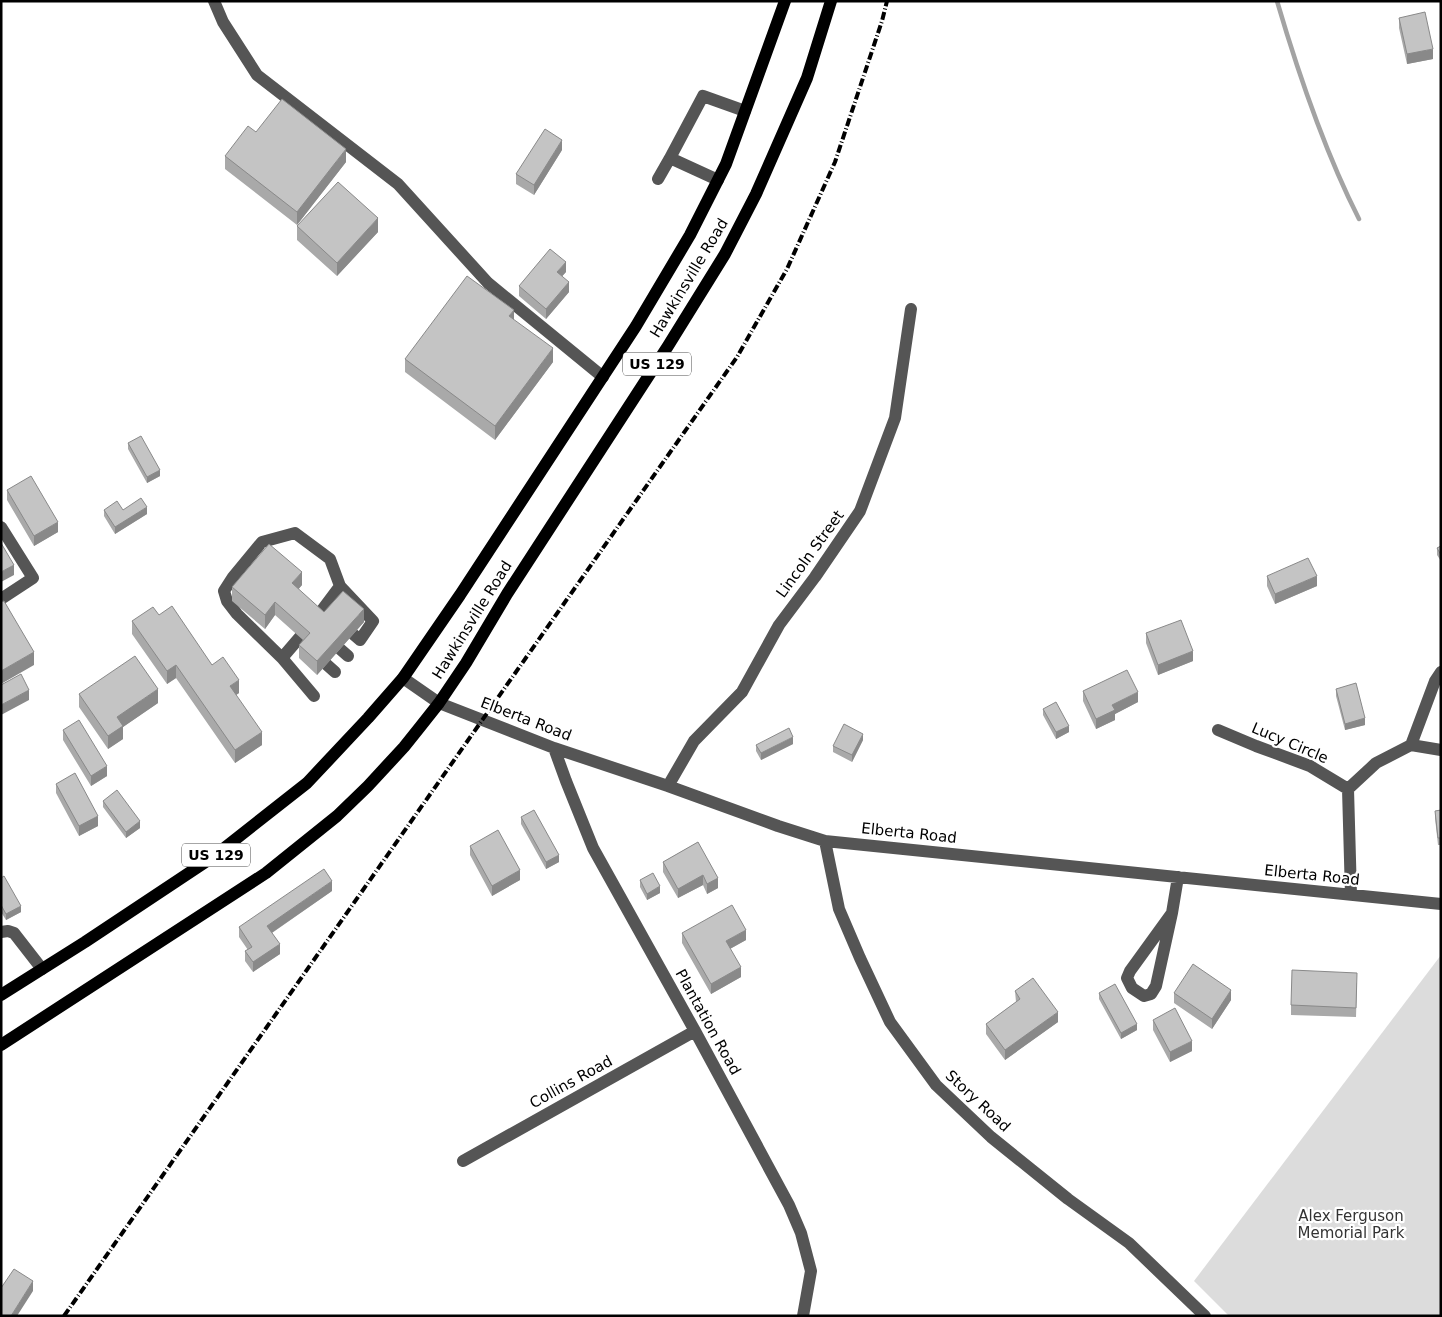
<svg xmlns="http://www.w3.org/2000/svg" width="1442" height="1317" font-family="'DejaVu Sans',sans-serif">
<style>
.green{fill:#dcdcdc}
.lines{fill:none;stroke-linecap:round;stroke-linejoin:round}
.stream{stroke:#a3a3a3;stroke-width:4.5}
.minor{stroke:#555;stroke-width:12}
.major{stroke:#000;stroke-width:12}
.rail{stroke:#000;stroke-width:4;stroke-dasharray:8 2.5 1 2.5;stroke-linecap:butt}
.wall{fill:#a9a9a9}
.shaded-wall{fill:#898989}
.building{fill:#c4c4c4;stroke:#898989}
.labels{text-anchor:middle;stroke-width:4.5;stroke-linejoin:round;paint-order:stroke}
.shield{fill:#fff;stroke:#4c4c4c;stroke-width:1}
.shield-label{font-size:14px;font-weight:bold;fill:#000}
.street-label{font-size:15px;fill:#000;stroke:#fff}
.park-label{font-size:15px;fill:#333;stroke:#fff}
</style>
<rect width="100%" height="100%" fill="#fff"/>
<!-- green -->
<path class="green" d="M1441,955V1316H1229L1194,1281Z"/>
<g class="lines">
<!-- stream -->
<path class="stream" d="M1277,1C1299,76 1324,150 1359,219"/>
<!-- minor -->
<path class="minor" d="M214,1L223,22L257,75L398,184L488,283L603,377
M658,179L670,158
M718,180L670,158L703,96L745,111
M1,527L33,578L1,599
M316,618L340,586
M340,649L348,656
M282,658L300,637
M326,664L335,672
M403,678L439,703L554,748L668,786L778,826L825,841L1441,904
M314,696L282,658L237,614L227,601L224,591L233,577L262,542L295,533L330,559L340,586L373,621L360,640L353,634
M1218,730L1256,746L1310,766L1348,789
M1411,745L1441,750
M554,748L566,781L593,848L695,1031L789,1205L801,1233L811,1271L803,1316
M668,786L694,741L742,692L779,625L815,577L860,511L895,418L911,309
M825,841L839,909L860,958L890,1022L936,1085L991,1137L1068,1199L1129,1243L1205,1316
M1351,895L1348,789L1376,763L1411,745L1435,681L1441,672
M1172,913L1130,971L1127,978L1132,988L1144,996L1151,994L1156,986L1172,913L1178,877
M1,932L8,931L14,933L42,969
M463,1161L695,1031"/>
<!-- major -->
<path class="major" d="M1,995L85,942L213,857L307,783L368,718L403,678L460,595L636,326L690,235L726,164L785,1
M1,1045L266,873L337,816L368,786L404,747L420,727L439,703L466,663L507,594L668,346L725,254L756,194L807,78L831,1"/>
<!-- rail -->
<path class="rail" d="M64,1316L737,357L787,269L835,162L882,21L887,1"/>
</g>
<!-- wall -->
<path class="wall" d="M1399,18L1433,59L1407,64L1399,28Z
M562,150L534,195L516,184V174Z
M225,156L346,162L297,225L225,169Z
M297,226L378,232L337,276L297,240Z
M566,272L562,276L569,292L546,319L519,296V286Z
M405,359L553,362L495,440L405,372Z
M128,443L160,476L147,483L128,449Z
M7,490L58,532L34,546L7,500Z
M104,510H123L147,514L115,534L104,516Z
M1441,546V561L1437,555V548Z
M1267,576L1317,586L1275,604L1267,586Z
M302,585L298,589L324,612L364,622L317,675L299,658V645L303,640L275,615L265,629L232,601V587Z
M159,615L212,665L239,693L236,695L262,745L235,763L176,678L167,684L132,634V621Z
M1146,633L1193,661L1158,675L1146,643Z
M1336,689L1365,725L1345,730L1336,696Z
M1083,691L1138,702L1115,714V720L1096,729L1083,701Z
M79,694L158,703L123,727V739L108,749L79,707Z
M1043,709L1069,732L1056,739L1043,715Z
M63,730L107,776L91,786L63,740Z
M863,740L852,762L833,752V746Z
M793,744L761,760L756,751V745Z
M56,784L98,826L79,836L56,793Z
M103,801L140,828L126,838L103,807Z
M1441,810V845H1438L1435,818V811Z
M521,817L559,862L546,869L521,824Z
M698,842L718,888L707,894L703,885L678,898L663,872V862Z
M470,846L520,880L492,896L470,855Z
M1,878L21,912L6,920L1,912Z
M640,880L660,893L647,900L640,887Z
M332,891L272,933L280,954L253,972L245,961V951L248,950L239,937V927Z
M682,933L746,940L730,949L741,977L711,994L682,943Z
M1357,983L1356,1017L1291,1015V1005Z
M1015,991L1058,1022L1005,1060L986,1034V1024L1016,1002Z
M1099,993L1137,1030L1121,1039L1099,999Z
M1174,993L1231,1000L1212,1029L1174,1003Z
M1153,1020L1192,1051L1170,1062L1153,1030Z"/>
<!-- shaded-wall -->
<path class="shaded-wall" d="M1433,49V59L1407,64V54Z
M562,140V150L534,195V185Z
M346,149V162L297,225V212Z
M378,218V232L337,276V263Z
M566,262V272L557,282V272Z
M569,282V292L546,319V309Z
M514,310V324L509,316Z
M553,348V362L495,440V426Z
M160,470V476L147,483V477Z
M147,507V514L115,534V527Z
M58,522V532L34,546V536Z
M14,565V575L1,582V572Z
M302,572V585L292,597V583Z
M1317,576V586L1275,604V594Z
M275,602V615L265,629V615Z
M364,609V622L317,675V661Z
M1193,651V661L1158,675V665Z
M34,652V665L1,684V671Z
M176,665V678L167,684V671Z
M239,680V693L230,699V686Z
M158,689V703L123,727V739L108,749V736L117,717Z
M29,690V700L1,715V705Z
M1138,692V702L1115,714V720L1096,729V719L1112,705Z
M1365,718V725L1345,730V724Z
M1069,726V732L1056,739V732Z
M262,732V745L235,763V750Z
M863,734V740L852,762V755Z
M793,737V744L761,760V753Z
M107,766V776L91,786V776Z
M98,816V826L79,836V826Z
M140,821V828L126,838V832Z
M559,855V862L546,869V862Z
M520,870V880L492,896V886Z
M703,875V885L678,898V889Z
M718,878V888L707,894V884Z
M332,881V891L267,936V926Z
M660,886V893L647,900V894Z
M21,906V912L6,920V914Z
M746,930V940L726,951V941Z
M280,944V954L253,972V962Z
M741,967V977L711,994V984Z
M1231,990V1000L1212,1029V1019Z
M1058,1012V1022L1005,1060V1050Z
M1137,1024V1030L1121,1039V1033Z
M1192,1041V1051L1170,1062V1052Z
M33,1281V1291L17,1316H11Z"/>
<!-- building -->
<path class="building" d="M1425,12L1433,49L1407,54L1399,18Z
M282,99L346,149L297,212L225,156L248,126L256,132Z
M545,129L562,140L534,185L516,174Z
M338,182L378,218L337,263L297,226Z
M550,249L566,262L557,272L569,282L546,309L519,286Z
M467,276L514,310L509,316L553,348L495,426L405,359Z
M141,436L160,470L147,477L128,443Z
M31,476L58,522L34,536L7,490Z
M141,498L147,507L115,527L104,510L117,501L123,510Z
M1,543L14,565L1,572Z
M269,544L302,572L292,583L324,612L343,591L364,609L317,661L299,645L310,633L275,602L265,615L232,587Z
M1441,546V555L1437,548Z
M1308,558L1317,576L1275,594L1267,576Z
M4,601L34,652L1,671V602Z
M172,606L212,665L223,657L239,680L230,686L262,732L235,750L176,665L167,671L132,621L153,607L159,615Z
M1181,620L1193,651L1158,665L1146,633Z
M135,656L158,689L117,717L123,726L108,736L79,694Z
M1127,670L1138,692L1112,705L1115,710L1096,719L1083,691Z
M21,674L29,690L1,705V685Z
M1356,683L1365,718L1345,724L1336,689Z
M1056,702L1069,726L1056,732L1043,709Z
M79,720L107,766L91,776L63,730Z
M844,724L863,734L852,755L833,746Z
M789,728L793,737L761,753L756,745Z
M75,773L98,816L79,826L56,784Z
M117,790L140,821L126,832L103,801Z
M534,810L559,855L546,862L521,817Z
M1441,810V838H1438L1435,811Z
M498,830L520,870L492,886L470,846Z
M698,842L718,878L707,884L703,875L678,889L663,862Z
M324,869L332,881L267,926L280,944L253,962L245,951L252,947L239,927Z
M653,873L660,886L647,894L640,880Z
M4,876L21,906L6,914L1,905V878Z
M732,905L746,930L726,941L741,967L711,984L682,933Z
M1193,964L1231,990L1212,1019L1174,993Z
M1292,970L1357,973L1356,1008L1291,1005Z
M1033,978L1058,1012L1005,1050L986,1024L1020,999L1015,991Z
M1115,984L1137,1024L1121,1033L1099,993Z
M1175,1008L1192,1041L1170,1052L1153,1020Z
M14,1269L33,1281L11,1316H1V1288Z"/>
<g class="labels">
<!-- shield labels -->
<g class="shield">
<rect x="623" y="352.5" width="68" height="23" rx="4"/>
<rect x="182" y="843.5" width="68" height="23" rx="4"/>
</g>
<g class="shield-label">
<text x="657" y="369">US 129</text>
<text x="216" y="860">US 129</text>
</g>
<!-- street labels -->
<g class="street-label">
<text transform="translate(689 278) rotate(-59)" y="5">Hawkinsville Road</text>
<text transform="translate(810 554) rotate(-54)" y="5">Lincoln Street</text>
<text transform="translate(472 620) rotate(-58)" y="5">Hawkinsville Road</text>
<text transform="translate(526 719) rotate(21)" y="5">Elberta Road</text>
<text transform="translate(1290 743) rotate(23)" y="5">Lucy Circle</text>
<text transform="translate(909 833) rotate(6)" y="5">Elberta Road</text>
<text transform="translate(1312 875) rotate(6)" y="5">Elberta Road</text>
<text transform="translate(708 1022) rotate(61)" y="5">Plantation Road</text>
<text transform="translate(571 1082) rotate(-29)" y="5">Collins Road</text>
<text transform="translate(978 1101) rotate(43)" y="5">Story Road</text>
</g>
<!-- park labels -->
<g class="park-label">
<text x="1351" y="1221">Alex Ferguson<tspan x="1351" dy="17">Memorial Park</tspan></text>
</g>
</g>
<!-- border -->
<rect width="1442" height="1317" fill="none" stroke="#000000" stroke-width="5"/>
</svg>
